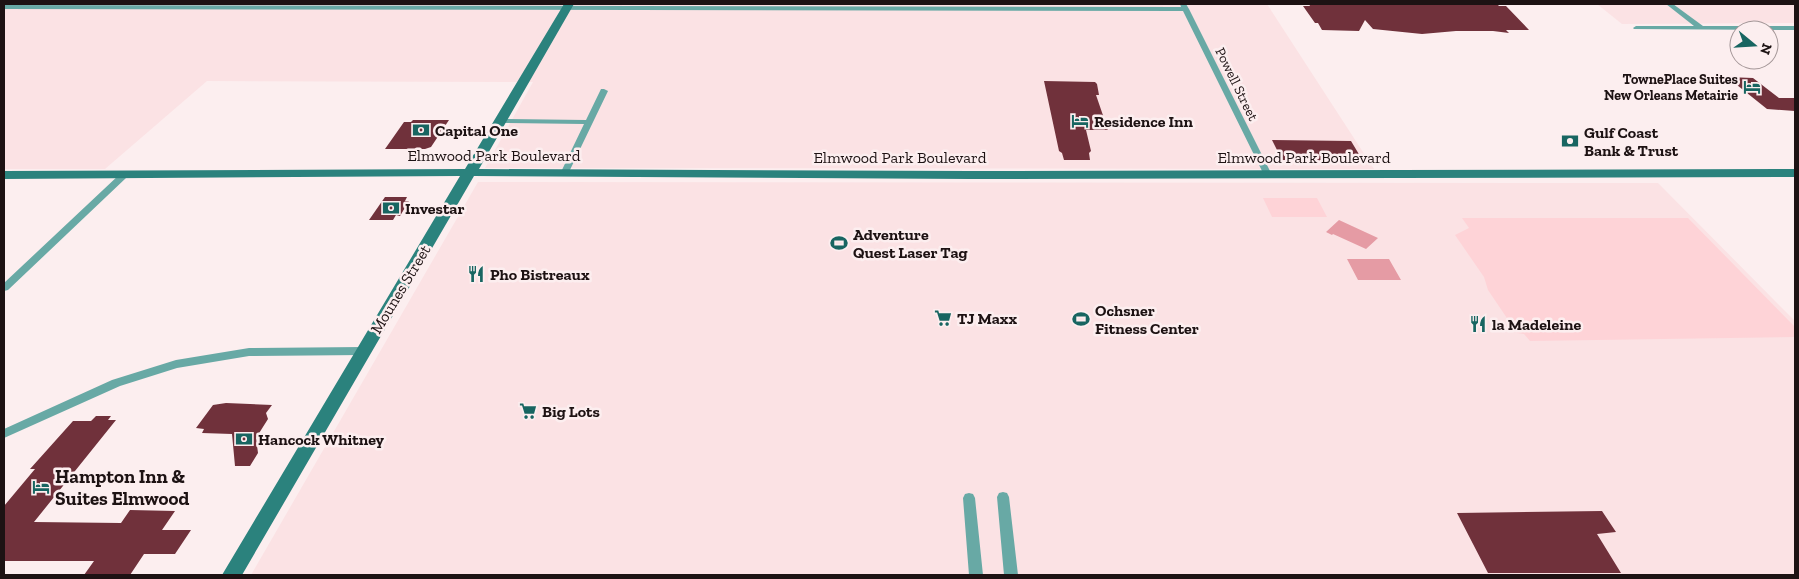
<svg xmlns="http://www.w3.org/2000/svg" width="1799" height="579" font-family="'Zilla Slab',serif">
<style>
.built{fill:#fbe2e4}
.green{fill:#fed3d7}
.water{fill:#e59ba4}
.building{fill:#70313b}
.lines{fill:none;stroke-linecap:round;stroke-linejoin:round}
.street{fill:#68a9a5;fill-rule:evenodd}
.secondary{fill:#2b827d;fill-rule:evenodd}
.labels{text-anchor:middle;stroke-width:5;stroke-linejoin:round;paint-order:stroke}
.far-poi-label{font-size:14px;font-weight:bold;fill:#1d1213;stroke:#fceeef;text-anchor:end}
.far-street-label{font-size:14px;fill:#1d1213;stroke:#fceeef}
.poi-label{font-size:16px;font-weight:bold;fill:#1d1213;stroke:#fceeef;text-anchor:start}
.street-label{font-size:16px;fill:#1d1213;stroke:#fceeef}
.near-poi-label{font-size:19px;font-weight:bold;fill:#1d1213;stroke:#fceeef;text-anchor:start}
</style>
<rect width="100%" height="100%" fill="#fceeef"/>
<!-- built -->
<path class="built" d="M4,4H1267L1374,169L485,168L533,82L207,81L105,169H4Z
M1597,4H1795V23L1622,24Z
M478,182L1658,183L1795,321V575H251Z"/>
<!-- green -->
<path class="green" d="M1263,198H1317L1327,217H1272Z
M1462,218H1688L1795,327V337L1530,341L1524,334L1517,333L1488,290L1484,277L1455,235L1469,228Z"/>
<!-- water -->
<path class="water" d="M1339,220L1378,238L1366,249L1333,234L1332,235L1326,232Z
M1347,259H1389L1401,280H1358Z"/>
<!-- building -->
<path class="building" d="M1309,4H1497L1499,6H1506L1529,30H1506L1509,33L1493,31H1456L1422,34L1373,29L1365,20L1359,31L1322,30L1318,23H1315L1303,6H1310Z
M1727,77L1753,78L1779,98H1795V111L1767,109Z
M1044,81L1095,82L1097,84L1099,95H1096L1108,130H1086L1091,151L1089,153L1090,160H1064L1062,153L1059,151Z
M413,120H449L431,147L425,149H385L404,122H411Z
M1272,140L1351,141L1363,161L1282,160Z
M385,197H407L405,201H409L400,216L396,215L393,220H369Z
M226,403L272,405L266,413L268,419L256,438L258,453L250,466H235L232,434L202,433L204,429L196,428L213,405Z
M96,416H111L108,420H116L34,522L121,523L130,510L175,511L162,530H191L175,554H144L130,575H84L94,561H4V506L35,469H30L73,421H91Z
M1602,511L1616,532L1597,534L1621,573H1488L1457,513Z"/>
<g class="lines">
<!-- street -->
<path class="street" d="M1180,4H1186L1189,9L1272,175L1271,177H1265L1264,175L1183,11L4,9V5L1181,7Z
M1666,4H1673L1703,26H1795V30L1634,29L1633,28L1636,26H1694Z
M601,89H604L608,91L568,174L565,175L561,172L584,124L501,123L497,121L501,119L586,120Z
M123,173L127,176L126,178L8,290L4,291V283L120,174Z
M363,347L367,348L368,351L367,354L363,355L249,356L177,368L120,386L4,438V429L112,380L176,360L249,348Z
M1003,492L1007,493L1009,497L1018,575H1004L997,497L999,493Z
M969,493L973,494L975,498L983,575H969L963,498L965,494Z"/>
<!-- secondary -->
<path class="secondary" d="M564,4H574L479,169L969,171L1795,169V177L969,179L474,176L242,575H222L460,176L4,179V171L465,169Z"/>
</g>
<!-- icons -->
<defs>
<g id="hotel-bare" transform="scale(1.35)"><path d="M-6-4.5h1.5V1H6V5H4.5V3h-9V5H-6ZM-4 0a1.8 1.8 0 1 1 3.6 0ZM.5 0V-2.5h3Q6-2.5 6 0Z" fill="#186561" stroke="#fceeef" stroke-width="2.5" paint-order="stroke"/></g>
<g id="bank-bare" transform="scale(1.35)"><path d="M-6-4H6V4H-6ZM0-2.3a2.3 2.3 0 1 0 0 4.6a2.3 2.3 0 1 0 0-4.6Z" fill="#186561" stroke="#fceeef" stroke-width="2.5" paint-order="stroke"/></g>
<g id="stadium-bare" transform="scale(1.35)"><path d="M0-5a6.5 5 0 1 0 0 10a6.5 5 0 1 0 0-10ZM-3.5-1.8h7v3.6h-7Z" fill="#186561" stroke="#fceeef" stroke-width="2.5" paint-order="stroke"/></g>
<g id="restaurant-bare" transform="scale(1.35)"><path d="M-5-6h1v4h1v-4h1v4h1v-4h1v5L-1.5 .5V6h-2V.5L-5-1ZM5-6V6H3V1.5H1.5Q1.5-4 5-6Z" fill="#186561" stroke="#fceeef" stroke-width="2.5" paint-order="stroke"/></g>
<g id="supermarket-bare" transform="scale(1.35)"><path d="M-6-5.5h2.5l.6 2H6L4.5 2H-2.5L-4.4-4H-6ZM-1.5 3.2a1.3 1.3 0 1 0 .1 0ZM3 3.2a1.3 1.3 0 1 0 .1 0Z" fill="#186561" stroke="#fceeef" stroke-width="2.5" paint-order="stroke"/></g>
</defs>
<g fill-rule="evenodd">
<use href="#hotel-bare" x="1752" y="87"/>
<use href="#hotel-bare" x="1080" y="121"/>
<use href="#bank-bare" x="421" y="130"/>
<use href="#bank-bare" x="1570" y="141"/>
<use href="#bank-bare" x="391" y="208"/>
<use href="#stadium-bare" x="839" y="243"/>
<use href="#restaurant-bare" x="476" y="274"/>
<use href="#supermarket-bare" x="943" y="318"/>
<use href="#stadium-bare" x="1081" y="319"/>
<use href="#restaurant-bare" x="1478" y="324"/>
<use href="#supermarket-bare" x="528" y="411"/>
<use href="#bank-bare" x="244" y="439"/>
<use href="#hotel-bare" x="41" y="487"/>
</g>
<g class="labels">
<!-- far-poi labels -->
<g class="far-poi-label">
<text x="1738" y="84">TownePlace Suites<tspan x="1738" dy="16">New Orleans Metairie</tspan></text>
</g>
<!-- far-street labels -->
<g class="far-street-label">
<text transform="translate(1237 84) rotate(64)" y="5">Powell Street</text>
</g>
<!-- poi labels -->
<g class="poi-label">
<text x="1094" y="127">Residence Inn</text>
<text x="435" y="136">Capital One</text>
<text x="1584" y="138">Gulf Coast<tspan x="1584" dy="18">Bank &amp; Trust</tspan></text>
<text x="405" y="214">Investar</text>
<text x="853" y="240">Adventure<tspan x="853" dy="18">Quest Laser Tag</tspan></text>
<text x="490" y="280">Pho Bistreaux</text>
<text x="1095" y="316">Ochsner<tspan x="1095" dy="18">Fitness Center</tspan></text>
<text x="957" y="324">TJ Maxx</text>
<text x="1492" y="330">la Madeleine</text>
<text x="542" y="417">Big Lots</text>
<text x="258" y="445">Hancock Whitney</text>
</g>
<!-- street labels -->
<g class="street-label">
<text x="494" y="161">Elmwood Park Boulevard</text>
<text x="900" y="163">Elmwood Park Boulevard</text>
<text x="1304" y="163">Elmwood Park Boulevard</text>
<text transform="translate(400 289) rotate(-59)" y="6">Mounes Street</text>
</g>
<!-- near-poi labels -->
<g class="near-poi-label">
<text x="55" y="483">Hampton Inn &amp;<tspan x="55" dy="22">Suites Elmwood</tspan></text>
</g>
</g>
<!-- border -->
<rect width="1799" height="579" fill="none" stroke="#1d1213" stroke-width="10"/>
<!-- north arrow -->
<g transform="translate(1754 45) rotate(108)"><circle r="24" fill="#fceeef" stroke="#a39697"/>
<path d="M0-4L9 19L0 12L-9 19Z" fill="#186561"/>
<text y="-8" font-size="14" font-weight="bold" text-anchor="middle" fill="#1d1213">N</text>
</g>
</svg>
